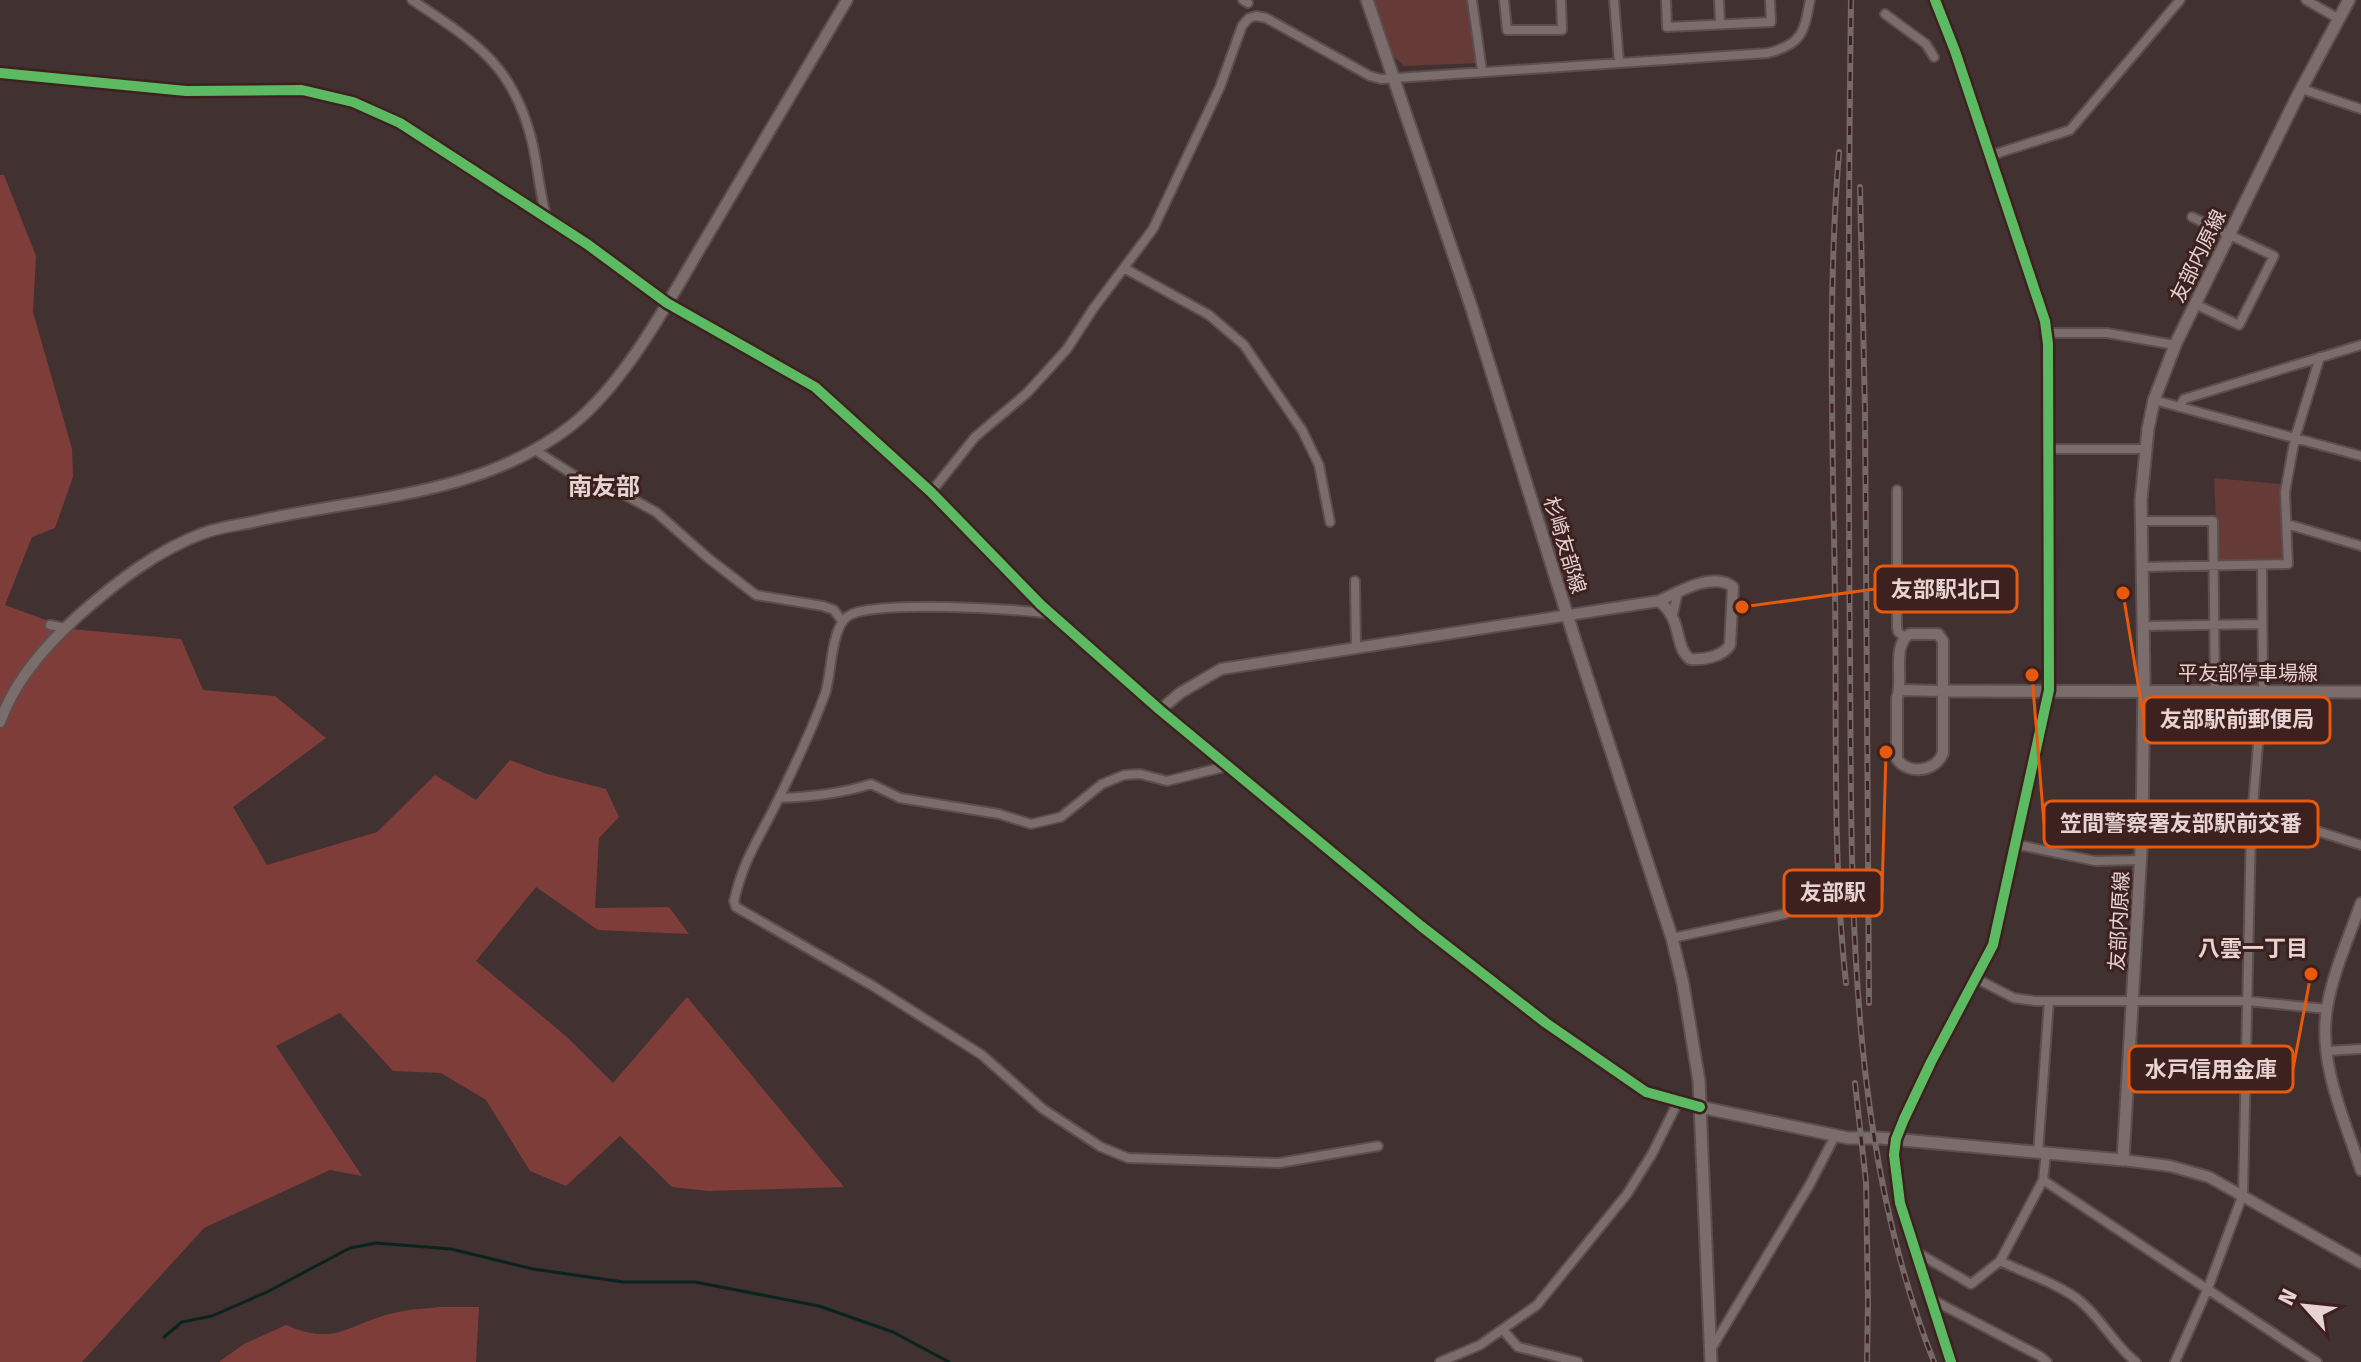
<svg xmlns="http://www.w3.org/2000/svg" width="2361" height="1362" font-family="'Fira Sans','Noto Sans JP',sans-serif">
<style>
.green{fill:#653a37}
.forest{fill:#7f3d3a}
.lines{fill:none;stroke-linecap:round;stroke-linejoin:round}
.stream{stroke:#09241e;stroke-width:3}
.minor-casing{stroke:#5d4e4e;stroke-width:12}
.tertiary-casing{stroke:#5d4e4e;stroke-width:14}
.secondary-casing{stroke:#5d4e4e;stroke-width:15}
.minor{stroke:#7b6d6c;stroke-width:8}
.tertiary{stroke:#7b6d6c;stroke-width:10}
.secondary{stroke:#7b6d6c;stroke-width:11}
.rail-casing{stroke:#766867;stroke-width:6}
.rail{stroke:#3d211f;stroke-width:3;stroke-dasharray:9;stroke-linecap:butt}
.cycleway-casing{stroke:#3d211f;stroke-width:15}
.cycleway{stroke:#5cba63;stroke-width:10}
.labels{text-anchor:middle;stroke-width:6;stroke-linejoin:round;paint-order:stroke}
.street-label{font-size:20px;fill:#e7d3d1;stroke:#3d211f}
.neighbourhood-label{font-size:22px;font-weight:bold;fill:#e7d3d1;stroke:#3d211f}
.quarter-label{font-size:24px;font-weight:bold;fill:#e7d3d1;stroke:#3d211f}
.leader{fill:none;stroke:#e8590c;stroke-width:3}
.callout-dot{fill:#e8590c;stroke:#3d211f;stroke-width:3}
.callout{fill:#3d211f;stroke:#e8590c;stroke-width:3}
.callout-label{font-size:22px;text-anchor:middle;font-weight:bold;fill:#e7d3d1}
</style>
<rect width="100%" height="100%" fill="#413130"/>
<!-- green -->
<path class="green" d="M1373,0H1471L1480,63L1404,66L1391,54Z
M2214,478L2281,484L2282,559L2218,561Z"/>
<!-- forest -->
<path class="forest" d="M0,175H4L36,256L33,312L72,449L73,477L55,528L32,537L5,605L70,629L181,639L203,690L275,696L326,738L233,807L267,865L377,832L435,775L476,800L510,760L547,774L606,789L619,817L599,838L595,908L669,907L689,934L598,930L536,887L476,961L567,1037L613,1083L687,997L844,1187L709,1191L672,1187L620,1136L566,1186L530,1171L486,1100L441,1073L393,1071L340,1013L276,1046L362,1176L330,1170L204,1228L82,1362H0Z
M438,1307H479L476,1362H219L244,1344L286,1325C337,1347 347,1324 394,1313C408,1309 424,1309 438,1307Z"/>
<g class="lines">
<!-- stream -->
<path class="stream" d="M164,1337L182,1322L212,1316L267,1292L350,1248L376,1243L451,1249L533,1269L623,1282H695L819,1306L893,1332L949,1362"/>
<!-- minor casing -->
<g class="minor-casing">
<path id="minor" d="M412,0C477,43 515,66 533,146C538,170 540,195 547,219
M1243,0L1248,3
M1472,0L1482,71
M1504,0L1507,30H1562L1561,0
M1614,0L1619,62
M1666,0L1667,27L1771,22L1770,0
M1719,0L1720,23
M1935,0L1955,51L2045,321L2048,344L2049,690L1993,945L1931,1062L1904,1119L1896,1139L1894,1155L1900,1203L1951,1362
M2306,0L2339,19
M1885,14L1926,44L1934,57
M2302,89L2361,109
M1989,156L2070,130L2180,0
M2192,217L2274,256L2239,325L2195,304
M1124,268L1209,315L1244,345L1302,430L1319,465L1330,522
M2047,333H2107L2175,345
M2154,400L2361,456
M2180,406L2184,399L2361,345
M2049,449H2144
M535,450L580,479L614,489L656,512L708,558L756,595L823,606L834,610L842,621
M1897,490V627L1898,632L1904,637
M931,492L975,437L1027,393L1067,349L1093,309L1153,229L1220,87L1242,26L1249,18L1256,16L1266,18L1370,76L1381,79L1768,53C1802,44 1804,33 1810,0
M2142,521H2213L2215,690
M2287,524L2361,546
M2262,565L2263,691
M2143,567L2288,564L2285,492L2295,438L2320,357
M1355,581L1356,648
M1050,614C1016,608 877,601 850,615C830,625 832,675 825,694C811,732 793,770 775,806C757,842 743,861 734,901L736,907L873,986L982,1055L1043,1109L1101,1147L1128,1158L1279,1163L1378,1146
M1673,614L1678,592
M50,625L66,628
M2144,626L2262,624
M779,798C811,797 840,794 871,784L900,798L999,814L1031,824L1061,817L1102,784L1124,775L1140,774L1167,781L1228,766
M2142,833L2298,825L2361,845
M2014,844L2095,861L2141,860
M1672,938L1785,914
M1975,978L2014,998L2035,1001H2247L2327,1009
M2326,1051L2361,1049
M2038,1153L2049,1001
M2046,1153L2043,1180L2317,1362
M1913,1250L1971,1284L2000,1261L2043,1180
M2000,1261C2023,1272 2063,1286 2080,1301C2102,1319 2114,1345 2136,1362
M1929,1298L2040,1356L2047,1362
M1503,1330L1518,1347L1578,1362
M1710,1351L1810,1184L1835,1136
M1440,1362L1480,1345L1537,1305L1627,1194L1652,1154L1678,1102
M2175,1362L2208,1288L2243,1194L2251,828L2258,745L2275,691"/>
</g>
<!-- tertiary casing -->
<g class="tertiary-casing">
<path id="tertiary" d="M0,73L186,91L302,90L353,102L400,123L587,244L667,303L815,387L931,492L1041,605L1160,710L1421,926L1546,1023L1646,1092L1700,1107
M1910,634H1938L1943,641V753C1936,772 1908,775 1897,759V698C1904,681 1891,644 1910,634Z
M1901,690L1943,691
M1160,710L1180,693L1221,669L1659,601C1678,592 1714,571 1733,587L1730,645C1722,657 1704,660 1690,659C1673,645 1684,621 1659,601
M0,722C14,682 47,644 78,616C115,583 157,550 204,533C220,527 240,525 257,521C364,497 482,496 572,425C627,381 669,300 705,240C752,160 799,80 847,0
M2361,903C2349,937 2333,972 2327,1008C2318,1063 2344,1118 2361,1170
M2123,1160L2170,1166L2209,1177L2361,1263"/>
</g>
<!-- secondary casing -->
<g class="secondary-casing">
<path id="secondary" d="M1367,0L1471,306L1575,640L1672,938L1683,984L1699,1081L1711,1362
M1943,691L2361,692
M1700,1107L1848,1138H1881L2123,1160L2142,833L2144,677L2141,500L2148,429L2154,400L2176,343L2298,95L2349,0"/>
</g>
<!-- minor -->
<use href="#minor" class="minor"/>
<!-- tertiary -->
<use href="#tertiary" class="tertiary"/>
<!-- secondary -->
<use href="#secondary" class="secondary"/>
<!-- rail casing -->
<g class="rail-casing">
<path id="rail" d="M1851,0C1848,221 1848,441 1850,662C1852,896 1846,1140 1934,1362
M1839,152C1827,299 1833,447 1835,595C1837,724 1832,855 1846,983
M1860,187L1865,410L1869,1003
M1855,1083L1866,1182L1868,1303L1867,1362"/>
</g>
<!-- rail -->
<use href="#rail" class="rail"/>
<!-- cycleway casing -->
<g class="cycleway-casing">
<path id="cycleway" d="M1935,0L1955,51L2045,321L2048,344L2049,690L1993,945L1931,1062L1904,1119L1896,1139L1894,1155L1900,1203L1951,1362
M0,73L186,91L302,90L353,102L400,123L587,244L667,303L815,387L931,492L1041,605L1160,710L1421,926L1546,1023L1646,1092L1700,1107"/>
</g>
<!-- cycleway -->
<use href="#cycleway" class="cycleway"/>
</g>
<g class="labels">
<!-- street labels -->
<g class="street-label">
<text transform="translate(2198 256) rotate(-64)" y="7">友部内原線</text>
<text transform="translate(1565 545) rotate(73)" y="7">杉崎友部線</text>
<text x="2248" y="680">平友部停車場線</text>
<text transform="translate(2119 921) rotate(-87)" y="7">友部内原線</text>
</g>
<!-- neighbourhood labels -->
<g class="neighbourhood-label">
<text x="2253" y="956">八雲一丁目</text>
</g>
<!-- quarter labels -->
<g class="quarter-label">
<text x="604" y="495">南友部</text>
</g>
</g>
<!-- callouts -->
<path class="leader" d="M1742 607L1875 589M2123 593L2144 720M2032 675L2044 824M1886 752L1882 893M2311 974L2293 1069"/>
<g class="callout-dot">
<circle cx="1742" cy="607" r="8"/>
<circle cx="2123" cy="593" r="8"/>
<circle cx="2032" cy="675" r="8"/>
<circle cx="1886" cy="752" r="8"/>
<circle cx="2311" cy="974" r="8"/>
</g>
<g class="callout">
<rect x="1875" y="566" width="142" height="46" rx="8"/>
<rect x="2144" y="697" width="186" height="46" rx="8"/>
<rect x="2044" y="801" width="274" height="46" rx="8"/>
<rect x="1784" y="870" width="98" height="46" rx="8"/>
<rect x="2129" y="1046" width="164" height="46" rx="8"/>
</g>
<g class="callout-label">
<text x="1946" y="597">友部駅北口</text>
<text x="2237" y="727">友部駅前郵便局</text>
<text x="2181" y="831">笠間警察署友部駅前交番</text>
<text x="1833" y="900">友部駅</text>
<text x="2211" y="1077">水戸信用金庫</text>
</g>
<!-- north arrow -->
<g transform="translate(2305 1306) rotate(297)" stroke="#3d211f" stroke-width="6" paint-order="stroke">
<path d="M0-6L14 30L0 20L-14 30Z" fill="#e7d3d1"/>
<text y="-12" font-size="22" font-weight="bold" text-anchor="middle" fill="#e7d3d1">N</text>
</g>
</svg>
